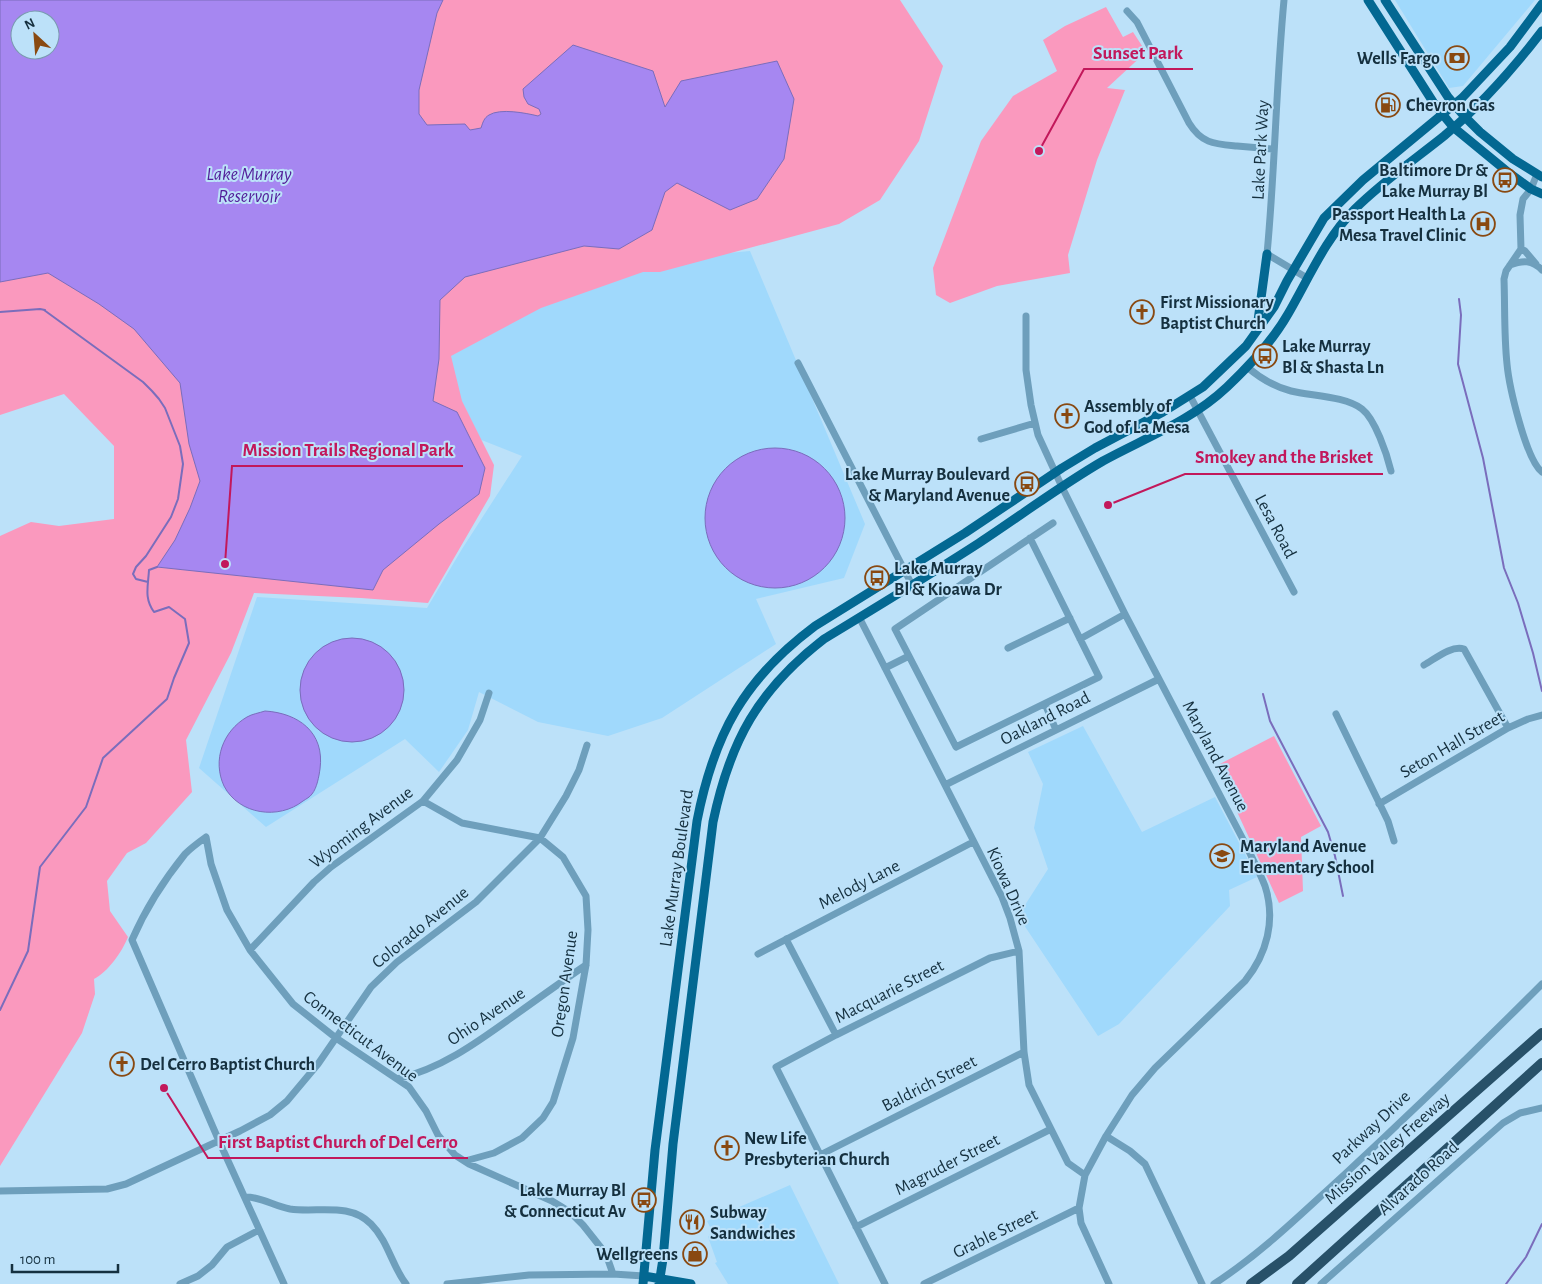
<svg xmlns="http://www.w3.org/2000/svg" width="1542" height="1284" font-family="'Alegreya Sans',sans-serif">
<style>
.built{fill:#a0d9fc}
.green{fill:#fa99be;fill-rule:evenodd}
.water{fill:#a687f1;stroke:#7a6dbc;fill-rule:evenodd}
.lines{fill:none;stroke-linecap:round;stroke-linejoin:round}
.stream{stroke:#7a6dbc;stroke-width:2}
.minor{stroke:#6e9fbc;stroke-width:7}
.major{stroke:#036892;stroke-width:9}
.highway{stroke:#285169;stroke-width:10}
.labels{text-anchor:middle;stroke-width:4;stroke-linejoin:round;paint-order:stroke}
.poi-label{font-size:18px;font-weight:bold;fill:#15303f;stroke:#bce1f9;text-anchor:start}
.street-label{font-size:18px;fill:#15303f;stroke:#bce1f9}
.water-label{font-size:19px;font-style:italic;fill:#521e99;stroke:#bce1f9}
.leader{fill:none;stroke:#c2185b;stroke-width:2}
.callout-dot{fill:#c2185b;stroke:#bce1f9;stroke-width:2}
.callout-label{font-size:19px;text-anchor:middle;font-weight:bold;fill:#c2185b;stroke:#bce1f9;stroke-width:4;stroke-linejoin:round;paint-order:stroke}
</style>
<rect width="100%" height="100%" fill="#bce1f9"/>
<!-- built -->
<path class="built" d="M1395,0H1535L1463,86L1449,88Z
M750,251L865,524L844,578L756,599L776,644L662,718L608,736L538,722L479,692L468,730L439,772L405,739L266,827L199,768L257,597L427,608L462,549L522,456L479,439L455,394L449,344L642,261Z
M1083,726L1142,832L1215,797L1257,877L1229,890L1230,906L1119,1024L1098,1036L1018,916L1048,869L1034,828L1043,784L1028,752Z
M790,1185L839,1284H728L715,1263L717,1262L708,1237L712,1231L707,1221Z"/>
<!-- green -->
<path class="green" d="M0,0H900L943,66L919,141L880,200L839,224L660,272H643L541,308L451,356L462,401L494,465L490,496L428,603L361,598L254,593L231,653L186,740L192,792L146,843L127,853L107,881L110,911L128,937C122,952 108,972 94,979L95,994L82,1033L0,1166V536L31,522L59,526L114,519V446L64,394L0,415ZM20,20H50V50H20Z
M1106,7L1123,37L1133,32L1146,52L1107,88L1125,90L1097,160L1068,255L1070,273L997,286L950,303L936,295L933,268L981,141L1013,96L1057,71L1043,40L1065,26Z
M1274,736L1321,826L1301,837L1303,891L1279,903L1216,766Z"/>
<!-- water -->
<path class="water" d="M0,0H443L437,13L419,90V114L427,125L465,124L470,130L481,128C483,122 484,118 489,115C500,108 526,113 538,116L541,114L539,109L528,104L524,97L523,89L573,45L653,71L665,107L681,81L777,61L794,99L784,159L757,199L730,210L677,183L665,192L652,230L619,249L584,246L465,277L440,300L439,359L433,401L457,412L485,468L479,494L439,524L383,570L373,590L157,567L175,540L190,508L200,481L189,444L180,383L134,329L99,304L48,273L0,282ZM20,20H50V50H20Z
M705 518a70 70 0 1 1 140 0a70 70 0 1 1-140 0Z
M300 690a52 52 0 1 1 104 0a52 52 0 1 1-104 0Z
M265,711C298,713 325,732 320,769C319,776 317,788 312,794C310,797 306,799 303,801C279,820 239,815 224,786C212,760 223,731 247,717C252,714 259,713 265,711Z"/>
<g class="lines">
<!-- stream -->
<path class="stream" d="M1459,299L1461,315L1458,364L1483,458L1504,568L1518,603L1533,653L1542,691
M44,310L143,382L152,391L159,399L165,408L180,446L183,464L178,499L171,517L146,556L136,567L133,574L136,579L148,582
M0,312L40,309L45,310
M1263,694L1270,721L1328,832L1335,856L1343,896
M0,1010L28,951L40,867L86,807L103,758L167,699L174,678L189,643L185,619L169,607L154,612C144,598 148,587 149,570L157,567
M1506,1284L1526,1257L1542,1224"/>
<!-- minor -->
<path class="minor" d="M1284,0C1276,85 1275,170 1267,254L1307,278
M1127,11L1137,22L1189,123C1202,144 1215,144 1237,146C1249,147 1261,148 1273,149
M1537,174L1531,189L1523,199L1520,215L1521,249L1506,271L1504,279C1505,307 1504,336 1507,364C1509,386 1526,460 1542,472
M1521,249L1525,251L1536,264
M1510,265C1523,260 1532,260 1542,270
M1026,316V370L1031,405L1038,435L1062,487L1125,614L1247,847C1253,860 1260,873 1265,886C1276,920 1267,954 1245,981L1155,1068L1132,1095L1106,1136L1085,1175L1079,1208L1081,1223L1109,1284
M798,363L912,585
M1247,367C1260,378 1275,387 1291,391C1311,396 1345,396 1362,409C1375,419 1387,454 1391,471
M1190,396L1294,592
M981,439L1035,423
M859,617L945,785L1002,897L1010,918L1019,951L1024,1052L1029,1085L1068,1163L1085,1175
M1080,639L1125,614
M1008,648L1070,618
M909,656L956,747L1099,677L1030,538
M1424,665C1435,659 1451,645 1464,649L1508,728
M885,668L909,656L895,629L1053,523
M1045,704L1056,730
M1336,714L1388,821L1394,841
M945,785L1159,679
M423,801L462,823L540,838L563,857L586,896L588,930L586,965L573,1038L553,1102L543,1118L522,1138L494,1153L465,1161
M1379,804L1508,728L1528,719L1542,715
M786,939L836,1035
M250,950L314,882L331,867L423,801L457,760L480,720L489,693
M758,954L973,842
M397,1079C440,1069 475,1044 511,1018C536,1000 561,982 586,965
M1106,1136L1130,1151L1145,1164L1202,1284
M820,1155L1024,1052
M0,1191L107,1189L126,1184L240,1131L270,1115L287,1101L318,1064L371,987L397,962L476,902L540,838L566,796L579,770L587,745
M246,1197C262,1197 274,1206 290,1209C318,1213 349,1202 371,1224C388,1241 392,1266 406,1284
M856,1227L1051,1129
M180,1284L198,1276L212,1265L227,1247L259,1230
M284,1284L219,1141L132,940C145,910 164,880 185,854C191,848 199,842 206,837L211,864L227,910L250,950L293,1004L336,1038L409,1087L426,1111L438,1135L455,1155L469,1164L552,1201L570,1212L583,1225L606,1254L613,1274
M447,1284L529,1275L613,1274L644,1276
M885,1284L776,1067L836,1035L990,958L1019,951
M924,1284L1079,1208
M1214,1284C1263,1252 1302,1213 1345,1174C1412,1112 1478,1048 1542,984
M1321,1284L1503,1123L1520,1113L1542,1108"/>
<!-- major -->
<path class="major" d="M1368,0L1435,105L1453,127L1509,173L1531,189L1542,194
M1385,0L1448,97L1465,117L1480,132L1513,159L1542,177
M1257,328L1267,254
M644,1276L691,1284
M643,1284L655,1150L697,821C714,734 744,679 815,626L965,533L1062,468L1095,448L1163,412L1203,387L1246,346L1274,307L1287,281L1324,218L1363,180L1462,98L1510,47L1542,4
M659,1284L663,1259L673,1144L713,822C730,741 758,690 824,639C875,608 928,576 979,543C1020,516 1060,486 1103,461C1145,438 1191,421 1227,387C1250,365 1272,342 1288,314C1309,278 1325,239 1355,209C1382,182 1414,160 1444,136C1481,105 1513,69 1542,31"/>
<!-- highway -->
<path class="highway" d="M1251,1284L1289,1256L1542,1033
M1297,1284L1542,1063"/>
</g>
<!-- icons -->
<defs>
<g id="bank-ring" transform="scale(1.25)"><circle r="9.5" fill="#bce1f9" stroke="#894911" stroke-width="1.5"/><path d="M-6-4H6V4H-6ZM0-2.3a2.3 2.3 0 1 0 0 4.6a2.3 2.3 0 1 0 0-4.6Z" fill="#894911"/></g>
<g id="fuel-ring" transform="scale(1.25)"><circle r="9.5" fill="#bce1f9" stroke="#894911" stroke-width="1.5"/><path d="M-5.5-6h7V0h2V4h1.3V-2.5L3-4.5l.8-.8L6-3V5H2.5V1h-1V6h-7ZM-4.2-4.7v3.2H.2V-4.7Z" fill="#894911"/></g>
<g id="bus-ring" transform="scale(1.25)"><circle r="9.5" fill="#bce1f9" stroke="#894911" stroke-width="1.5"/><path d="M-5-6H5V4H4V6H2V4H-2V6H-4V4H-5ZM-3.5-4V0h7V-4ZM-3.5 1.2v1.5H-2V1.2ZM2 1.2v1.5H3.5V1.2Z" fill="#894911"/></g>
<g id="hospital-ring" transform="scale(1.25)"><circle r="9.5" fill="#bce1f9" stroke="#894911" stroke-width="1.5"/><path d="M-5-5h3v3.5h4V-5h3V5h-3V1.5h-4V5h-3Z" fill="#894911"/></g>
<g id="church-ring" transform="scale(1.25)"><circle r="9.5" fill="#bce1f9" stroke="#894911" stroke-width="1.5"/><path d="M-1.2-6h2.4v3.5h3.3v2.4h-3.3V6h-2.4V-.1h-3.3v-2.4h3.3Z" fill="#894911"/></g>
<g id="school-ring" transform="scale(1.25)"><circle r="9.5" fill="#bce1f9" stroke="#894911" stroke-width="1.5"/><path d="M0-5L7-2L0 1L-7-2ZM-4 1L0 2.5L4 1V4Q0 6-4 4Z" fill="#894911"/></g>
<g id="restaurant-ring" transform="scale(1.25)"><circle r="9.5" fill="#bce1f9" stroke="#894911" stroke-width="1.5"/><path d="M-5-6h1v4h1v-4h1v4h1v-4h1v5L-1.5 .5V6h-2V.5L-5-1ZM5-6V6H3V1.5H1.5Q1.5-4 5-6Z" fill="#894911"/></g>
<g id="shop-ring" transform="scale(1.25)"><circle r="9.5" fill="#bce1f9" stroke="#894911" stroke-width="1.5"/><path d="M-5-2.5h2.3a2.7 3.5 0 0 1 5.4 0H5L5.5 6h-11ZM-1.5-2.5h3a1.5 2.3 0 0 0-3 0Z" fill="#894911"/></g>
</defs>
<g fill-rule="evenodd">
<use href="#bank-ring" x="1457" y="58"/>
<use href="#fuel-ring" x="1388" y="105"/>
<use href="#bus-ring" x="1505" y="180"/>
<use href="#hospital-ring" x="1483" y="224"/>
<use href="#church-ring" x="1142" y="312"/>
<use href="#bus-ring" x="1265" y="356"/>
<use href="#church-ring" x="1067" y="416"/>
<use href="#bus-ring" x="1027" y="484"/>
<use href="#bus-ring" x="877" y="578"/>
<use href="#school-ring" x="1222" y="856"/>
<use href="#church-ring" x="122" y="1064"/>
<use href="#church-ring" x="727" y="1148"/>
<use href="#bus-ring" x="644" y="1200"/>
<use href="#restaurant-ring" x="692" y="1222"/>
<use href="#shop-ring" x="695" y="1254"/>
</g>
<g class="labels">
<!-- poi labels -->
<g class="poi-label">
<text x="1440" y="64" text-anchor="end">Wells Fargo</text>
<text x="1406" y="111">Chevron Gas</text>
<text x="1488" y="176" text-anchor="end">Baltimore Dr &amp;<tspan x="1488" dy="21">Lake Murray Bl</tspan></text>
<text x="1466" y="220" text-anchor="end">Passport Health La<tspan x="1466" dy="21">Mesa Travel Clinic</tspan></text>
<text x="1160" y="308">First Missionary<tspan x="1160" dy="21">Baptist Church</tspan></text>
<text x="1282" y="352">Lake Murray<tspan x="1282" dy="21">Bl &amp; Shasta Ln</tspan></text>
<text x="1084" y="412">Assembly of<tspan x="1084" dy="21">God of La Mesa</tspan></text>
<text x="1010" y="480" text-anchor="end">Lake Murray Boulevard<tspan x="1010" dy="21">&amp; Maryland Avenue</tspan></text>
<text x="894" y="574">Lake Murray<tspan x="894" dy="21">Bl &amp; Kioawa Dr</tspan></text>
<text x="1240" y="852">Maryland Avenue<tspan x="1240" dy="21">Elementary School</tspan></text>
<text x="140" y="1070">Del Cerro Baptist Church</text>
<text x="744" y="1144">New Life<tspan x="744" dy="21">Presbyterian Church</tspan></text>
<text x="626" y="1196" text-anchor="end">Lake Murray Bl<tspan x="626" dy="21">&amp; Connecticut Av</tspan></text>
<text x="710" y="1218">Subway<tspan x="710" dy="21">Sandwiches</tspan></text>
<text x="678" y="1260" text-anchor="end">Wellgreens</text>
</g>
<!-- street labels -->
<g class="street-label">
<text transform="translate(1260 150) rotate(-87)" y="6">Lake Park Way</text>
<text transform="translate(1276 526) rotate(62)" y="6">Lesa Road</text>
<text transform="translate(1045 718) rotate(-27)" y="6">Oakland Road</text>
<text transform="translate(1452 744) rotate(-30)" y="6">Seton Hall Street</text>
<text transform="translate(1216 756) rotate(62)" y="6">Maryland Avenue</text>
<text transform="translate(361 827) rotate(-37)" y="6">Wyoming Avenue</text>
<text transform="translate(676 868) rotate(-82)" y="6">Lake Murray Boulevard</text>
<text transform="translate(859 884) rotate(-27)" y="6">Melody Lane</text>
<text transform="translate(1009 886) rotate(66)" y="6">Kiowa Drive</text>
<text transform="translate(420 927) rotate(-39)" y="6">Colorado Avenue</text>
<text transform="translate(564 984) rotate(-82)" y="6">Oregon Avenue</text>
<text transform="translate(889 991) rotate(-27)" y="6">Macquarie Street</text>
<text transform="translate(486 1016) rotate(-34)" y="6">Ohio Avenue</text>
<text transform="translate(361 1036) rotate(37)" y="6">Connecticut Avenue</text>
<text transform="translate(929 1083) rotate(-27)" y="6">Baldrich Street</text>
<text transform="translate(1371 1127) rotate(-43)" y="6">Parkway Drive</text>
<text transform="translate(1387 1148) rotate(-41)" y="6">Mission Valley Freeway</text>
<text transform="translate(947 1164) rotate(-27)" y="6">Magruder Street</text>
<text transform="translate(1418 1178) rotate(-42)" y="6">Alvarado Road</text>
<text transform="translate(995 1233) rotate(-26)" y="6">Grable Street</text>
</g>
<!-- water labels -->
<g class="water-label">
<text x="249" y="180">Lake Murray<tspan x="249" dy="22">Reservoir</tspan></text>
</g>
</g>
<!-- callouts -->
<path class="leader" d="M1039 151L1084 69H1193M225 564L232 466H463M1108 505L1185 474H1383M164 1088L208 1158H468"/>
<g class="callout-dot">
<circle cx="1039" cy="151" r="5"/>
<circle cx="225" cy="564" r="5"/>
<circle cx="1108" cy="505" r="5"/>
<circle cx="164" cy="1088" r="5"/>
</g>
<g class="callout-label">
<text x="1138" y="59">Sunset Park</text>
<text x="348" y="456">Mission Trails Regional Park</text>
<text x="1284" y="463">Smokey and the Brisket</text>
<text x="338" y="1148">First Baptist Church of Del Cerro</text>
</g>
<!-- north arrow -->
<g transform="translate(35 35) rotate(334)"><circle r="24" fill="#bce1f9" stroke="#799aaf"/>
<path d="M0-4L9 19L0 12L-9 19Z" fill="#894911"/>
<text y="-8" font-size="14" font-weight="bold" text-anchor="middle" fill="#15303f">N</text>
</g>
<!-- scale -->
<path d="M12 1264v8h106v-8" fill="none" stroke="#15303f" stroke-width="2.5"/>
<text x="20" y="1264" font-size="15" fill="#15303f" stroke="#bce1f9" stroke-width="4" paint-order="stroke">100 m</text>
</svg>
